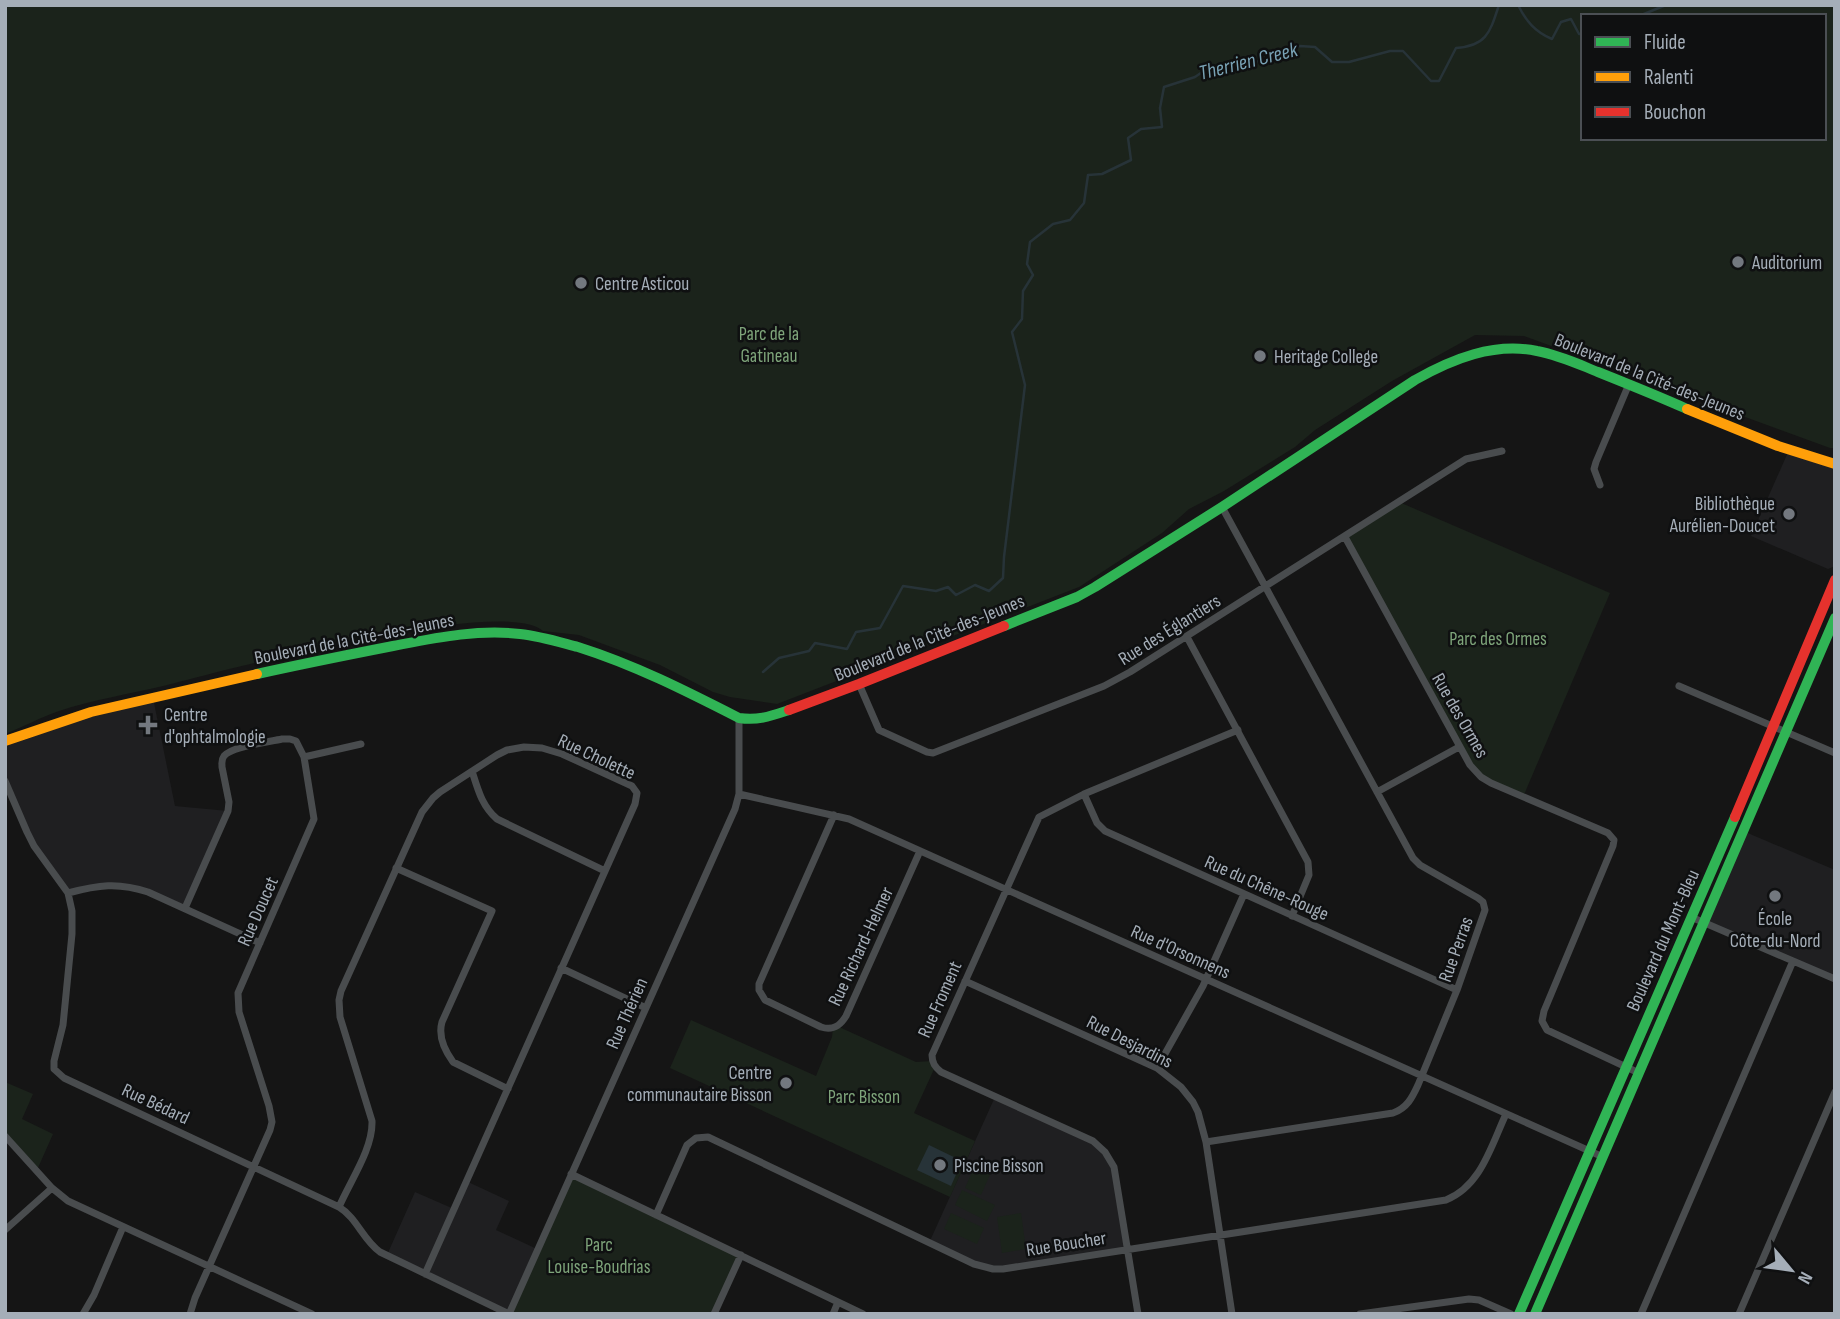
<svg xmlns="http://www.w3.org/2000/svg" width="1840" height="1319" font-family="'Sofia Sans Condensed',sans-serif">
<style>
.built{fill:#1f1f21}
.green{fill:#1b231b;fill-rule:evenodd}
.water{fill:#273338}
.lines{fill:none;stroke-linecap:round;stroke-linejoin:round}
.stream{stroke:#273338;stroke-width:2.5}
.street{stroke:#494c4e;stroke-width:7}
.fast{stroke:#30b455;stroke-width:10}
.slow{stroke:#ff9f0a;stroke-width:10}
.jam{stroke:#e5322d;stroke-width:10}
.poi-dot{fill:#73787f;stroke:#0f1011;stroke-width:2.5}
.labels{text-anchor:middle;stroke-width:5;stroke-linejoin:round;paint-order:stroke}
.poi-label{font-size:19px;fill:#a5aeb8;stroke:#0f1011;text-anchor:start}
.park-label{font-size:19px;fill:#7ea47a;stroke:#0f1011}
.street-label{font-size:19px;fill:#a5aeb8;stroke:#0f1011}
.water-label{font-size:21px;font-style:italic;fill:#79a2b5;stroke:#0f1011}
</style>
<rect width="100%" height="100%" fill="#151515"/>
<!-- built -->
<path class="built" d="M1789,450L1835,464V566L1828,569L1751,536Z
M153,698L175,806L228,811L185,908L122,885L68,893L34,846L5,781V741Z
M1743,831L1835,870V979L1705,923Z
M995,1097L1093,1141L1111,1159L1128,1249L993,1269L929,1243Z
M466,1181L509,1201L496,1230L537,1249L509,1314L387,1255L415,1192L454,1209Z"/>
<!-- green -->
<path class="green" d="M5,5H1835V448H1830L1524,336L1475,335L1392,381L1315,430L1295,447L1224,491L1189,509L1162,533L1079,587L777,704L730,697L713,692L660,665L579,635L543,631C504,595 221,671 163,686C128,694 93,700 59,711C41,717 23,727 5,734ZM1583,16H1824V138H1583Z
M1399,502L1610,593L1523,797L1491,783L1470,765L1345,537Z
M691,1020L816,1076L832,1037L833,1028L837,1026L916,1062L932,1061L935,1067L914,1113L975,1141L950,1197L670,1068Z
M5,1082L33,1094L22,1119L53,1134L37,1170L5,1136Z
M976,1163L992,1170L981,1195L965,1188Z
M571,1174L741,1255L714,1314H509Z
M962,1190L995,1205L987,1221L955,1205Z
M951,1213L984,1228L977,1244L944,1229Z
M1021,1213L1026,1249L1002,1253L997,1217Z"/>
<!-- water -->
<path class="water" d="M929,1145L962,1161L951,1186L917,1170Z"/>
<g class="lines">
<!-- stream -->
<path class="stream" d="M1518,5C1526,21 1535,32 1552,39L1561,22L1571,19L1579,34H1583
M1639,16L1666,5
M763,672L779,658L809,651L815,643L847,649L856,632L880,628L903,586L936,591L948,587L956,595L975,585L989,591L1003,578L1004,557L1025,385L1012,332L1022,319L1023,291L1033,275L1027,264L1030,242L1053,224L1070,220L1084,203L1088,175L1102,174L1131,160L1128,138L1141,129L1162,127L1160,108L1164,87L1195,77L1208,68L1273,59L1282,50L1300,46L1315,47L1332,62H1349L1390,51H1403L1431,81H1439L1456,48C1487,46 1490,32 1499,5"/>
<!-- street -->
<path class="street" d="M1600,485L1594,469L1596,462L1629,384
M1345,537L1470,765L1481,777L1491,783L1608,833L1614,840L1613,846L1544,1011L1542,1021L1547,1030L1639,1073
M1187,637L1308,862L1309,875L1292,916
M859,684L879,730L927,752L933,753L1104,686L1130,672L1466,459L1502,451
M1679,686L1835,753
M304,757L361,744
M472,771C478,790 482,806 497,819L605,871
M5,781L27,832L34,846L68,893L72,911V934L63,1025L54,1061V1069L64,1078L339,1207C357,1218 363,1240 380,1252L509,1314
M1377,792L1459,747
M739,794L849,819L1603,1157
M1084,794L1097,823L1105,831L1457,990
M834,815L759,984V990L765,1000L821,1027C833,1031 840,1026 846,1016L920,851
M396,868L492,911L442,1022C438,1036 445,1051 453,1062L508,1089
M68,893C98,885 118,882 148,892L260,943
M185,908L228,811L229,802L222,767C222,762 221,760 224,756C232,746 269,742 282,739H290L296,741L304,757L314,819L238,993L239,1012L269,1106L272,1122L270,1130L195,1298L190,1314
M1691,917L1835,979
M561,968L646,1008
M965,981L1157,1068L1181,1087L1193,1102L1198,1112L1206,1142L1232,1314
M1157,1068L1203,986L1244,894
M5,1136L52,1188L68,1201L312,1314
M1206,1142L1393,1113C1407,1108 1412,1098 1418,1085L1457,990L1485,910L1483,902L1478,898L1420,865L1413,858L1222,507
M571,1174L863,1314
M339,1207C350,1181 373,1149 372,1121L340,1017L339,1000L341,991L422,812L433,798L440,792L497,755L507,750L524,747L542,748L562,754L632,786L637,793L635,804L425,1274
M656,1215L687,1145L696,1138L708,1137L974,1264L993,1269H1003L1446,1200C1481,1186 1491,1146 1506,1114
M5,1230L52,1188
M83,1314L94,1295L123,1227
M509,1314L735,809L739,794V718
M714,1314L741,1255
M833,1314L838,1302
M1138,1314L1114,1167L1105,1152L1093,1141L941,1072C935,1067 932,1063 932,1055L1039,817L1084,794L1238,730
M1360,1314L1469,1299L1479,1300L1511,1314
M1641,1314L1793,961
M1739,1314L1835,1092"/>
<!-- fast -->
<path class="fast" d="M1004,626L1077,597L1095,587L1222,507L1415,380C1452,359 1494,342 1537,351C1559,355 1578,364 1598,372C1628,384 1658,396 1687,409
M257,674C302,664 347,655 393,646C435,638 477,629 520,634C540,636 559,642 578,647C635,665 686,691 739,718C758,721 771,716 789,710
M1519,1314L1735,817
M1535,1314L1835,618"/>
<!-- slow -->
<path class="slow" d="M1687,409L1778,446L1835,464
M5,741L91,712L257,674"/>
<!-- jam -->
<path class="jam" d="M789,710L859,684L1004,626
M1735,817L1835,580"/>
</g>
<!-- markers -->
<g class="poi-dot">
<circle cx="1738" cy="262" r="7"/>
<circle cx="581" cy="283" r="7"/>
<circle cx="1260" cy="356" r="7"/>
<circle cx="1789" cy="514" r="7"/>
<path d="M144.5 714.5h7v7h7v7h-7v7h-7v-7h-7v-7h7z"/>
<circle cx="1775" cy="896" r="7"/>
<circle cx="786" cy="1083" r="7"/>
<circle cx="940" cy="1165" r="7"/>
</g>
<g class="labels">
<!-- poi labels -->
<g class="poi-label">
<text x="1752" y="269">Auditorium</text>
<text x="595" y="290">Centre Asticou</text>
<text x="1274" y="363">Heritage College</text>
<text x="1775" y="510" text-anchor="end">Bibliothèque<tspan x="1775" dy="22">Aurélien-Doucet</tspan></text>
<text x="164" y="721">Centre<tspan x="164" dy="22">d'ophtalmologie</tspan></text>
<text x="1775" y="925" text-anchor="middle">École<tspan x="1775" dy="22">Côte-du-Nord</tspan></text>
<text x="772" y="1079" text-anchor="end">Centre<tspan x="772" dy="22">communautaire Bisson</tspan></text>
<text x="954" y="1172">Piscine Bisson</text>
</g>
<!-- park labels -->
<g class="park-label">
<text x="769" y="340">Parc de la<tspan x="769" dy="22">Gatineau</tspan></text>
<text x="1498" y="645">Parc des Ormes</text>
<text x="864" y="1103">Parc Bisson</text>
<text x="599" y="1251">Parc<tspan x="599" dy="22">Louise-Boudrias</tspan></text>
</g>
<!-- street labels -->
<g class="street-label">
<text transform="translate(1650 376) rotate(22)" y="7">Boulevard de la Cité-des-Jeunes</text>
<text transform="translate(1169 629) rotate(-32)" y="7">Rue des Églantiers</text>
<text transform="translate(929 637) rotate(-22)" y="7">Boulevard de la Cité-des-Jeunes</text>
<text transform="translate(354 638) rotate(-11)" y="7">Boulevard de la Cité-des-Jeunes</text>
<text transform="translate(1461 715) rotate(60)" y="7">Rue des Ormes</text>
<text transform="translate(597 756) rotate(25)" y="7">Rue Cholette</text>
<text transform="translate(1267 887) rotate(24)" y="7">Rue du Chêne-Rouge</text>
<text transform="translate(257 911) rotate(-66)" y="7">Rue Doucet</text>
<text transform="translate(1662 940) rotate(-66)" y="7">Boulevard du Mont-Bleu</text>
<text transform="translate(860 946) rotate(-65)" y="7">Rue Richard-Helmer</text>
<text transform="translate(1455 949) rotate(-70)" y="7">Rue Perras</text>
<text transform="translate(1181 951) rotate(24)" y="7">Rue d'Orsonnens</text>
<text transform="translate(939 999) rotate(-66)" y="7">Rue Froment</text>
<text transform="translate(626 1013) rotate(-66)" y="7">Rue Thérien</text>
<text transform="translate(1130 1041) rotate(27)" y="7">Rue Desjardins</text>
<text transform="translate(156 1103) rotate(25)" y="7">Rue Bédard</text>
<text transform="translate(1066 1243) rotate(-9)" y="7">Rue Boucher</text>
</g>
<!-- water labels -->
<g class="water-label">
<text transform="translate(1248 61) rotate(-14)" y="7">Therrien Creek</text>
</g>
</g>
<!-- border -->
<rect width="1840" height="1319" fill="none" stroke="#a5aeb8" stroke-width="14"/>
<!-- legend -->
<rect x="1581" y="14" width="245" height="126" fill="#0f1011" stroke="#4b4f54" stroke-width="2"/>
<rect x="1595" y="37" width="35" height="10" fill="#30b455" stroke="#4b4f54" stroke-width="2"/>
<text x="1644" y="49" font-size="21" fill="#a5aeb8">Fluide</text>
<rect x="1595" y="72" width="35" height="10" fill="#ff9f0a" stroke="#4b4f54" stroke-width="2"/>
<text x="1644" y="84" font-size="21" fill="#a5aeb8">Ralenti</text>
<rect x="1595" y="107" width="35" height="10" fill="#e5322d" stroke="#4b4f54" stroke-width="2"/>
<text x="1644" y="119" font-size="21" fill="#a5aeb8">Bouchon</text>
<!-- north arrow -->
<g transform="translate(1791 1270) rotate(119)" stroke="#0f1011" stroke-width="5" paint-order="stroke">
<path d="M0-5L12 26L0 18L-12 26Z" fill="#a5aeb8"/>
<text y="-10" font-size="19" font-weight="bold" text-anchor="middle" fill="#a5aeb8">N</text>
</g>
</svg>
